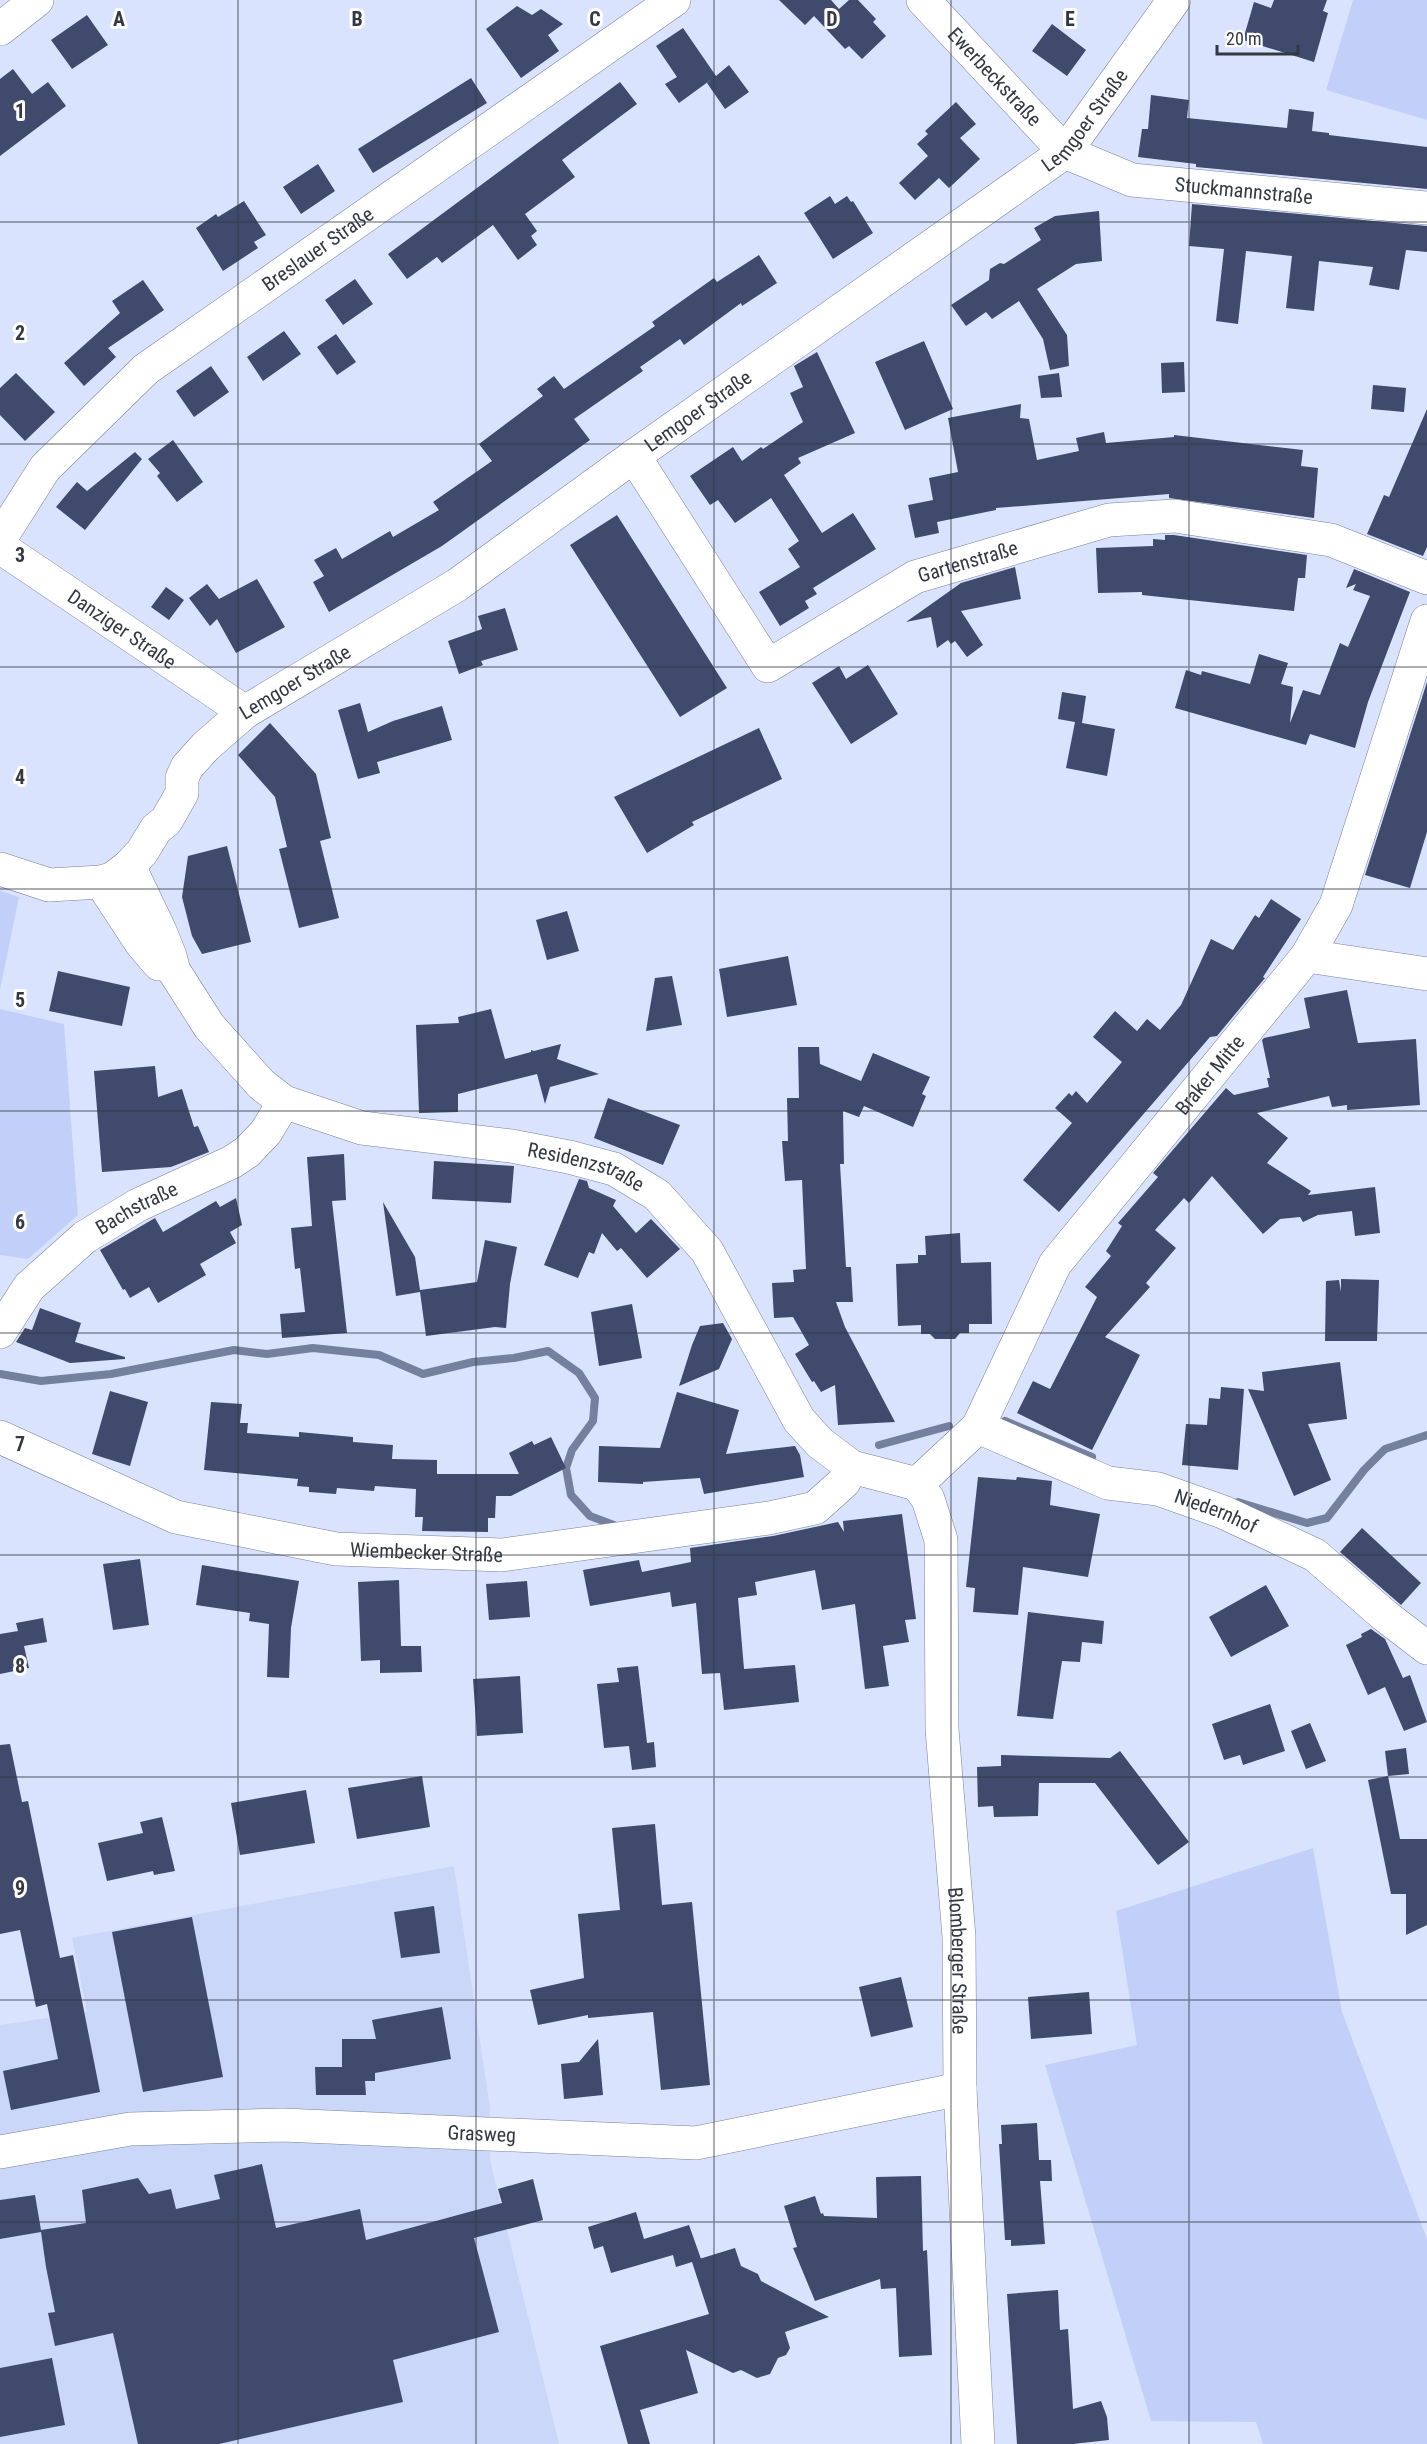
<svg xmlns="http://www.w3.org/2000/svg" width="1427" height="2444" font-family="'Roboto Condensed',sans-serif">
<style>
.built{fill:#cbd7f9}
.green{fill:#c2d0f9}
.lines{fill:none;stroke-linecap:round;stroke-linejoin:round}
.stream{stroke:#75809e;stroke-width:8}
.building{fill:#3f4a6c}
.minor-casing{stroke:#79829b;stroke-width:34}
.major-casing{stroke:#79829b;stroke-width:34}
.minor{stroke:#fff;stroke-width:33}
.major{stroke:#fff;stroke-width:33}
.grid{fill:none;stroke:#343842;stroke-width:1.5;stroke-opacity:0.55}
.labels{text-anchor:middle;stroke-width:6;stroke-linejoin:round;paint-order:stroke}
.street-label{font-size:20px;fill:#343842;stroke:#fff}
.grid-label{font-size:20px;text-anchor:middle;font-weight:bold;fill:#343842;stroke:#fff;stroke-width:6;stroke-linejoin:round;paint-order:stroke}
</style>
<rect width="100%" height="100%" fill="#d9e3fe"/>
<!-- built -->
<path class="built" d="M454,1866L490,2108V2160L559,2444H0V2025L87,2012L72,1938Z"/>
<!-- green -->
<path class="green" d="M1353,0H1427V120L1326,90Z
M0,891L19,897L0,990Z
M0,1009L64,1024L78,1215L28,1259L0,1255Z
M1313,1848L1342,2012L1427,2239V2444H1263L1256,2422L1151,2421L1045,2065L1137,2045L1116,1911Z"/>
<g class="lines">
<!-- stream -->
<path class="stream" d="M0,1374L41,1381L111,1374L234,1350L267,1354L313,1348L379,1355L423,1374L473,1362L514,1358L548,1351L579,1373L595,1398L593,1421L572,1450L566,1468L571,1495L590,1516L619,1527
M1005,1421L1092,1457
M879,1445L949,1426
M1238,1502L1307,1523L1327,1518L1364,1470L1385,1449L1427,1435"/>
</g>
<!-- building -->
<path class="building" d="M779,0H831L839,9L849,0H858L876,19L873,22L886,36L862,59L849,46L845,49L814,16L805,25Z
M1274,0H1327L1323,11L1328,13L1314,62L1243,40L1254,2L1271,8Z
M517,6L532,15L541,9L563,24L548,35L559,51L521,78L486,29Z
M87,15L108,45L72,69L51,40Z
M1052,24L1086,50L1067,76L1032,51Z
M683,28L716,76L729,65L749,92L725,109L707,83L712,79L679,103L665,84L677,77L656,46Z
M13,69L32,94L48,82L66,106L0,156V79Z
M471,78L487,103L373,173L358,149Z
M620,82L637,104L562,160L575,177L525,214L537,231L531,236L537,245L518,260L493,225L442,263L437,257L407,279L388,254Z
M1151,95L1189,100L1187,118L1287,128L1289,109L1314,112L1312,131L1329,133V135L1427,147V189L1196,167V164L1138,157L1142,129H1148Z
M956,102L976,124L960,138L980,159L949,188L939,178L915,200L899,183L928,156L917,144L928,134L925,131Z
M318,164L335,191L301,214L283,187Z
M830,196L835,204L847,196L851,202L853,201L873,233L833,259L804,213Z
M244,201L266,235L254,242L258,248L223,271L196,228L216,214L218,217Z
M1192,204L1427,226V252L1406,250L1399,290L1369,285L1373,267L1319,261L1314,311L1286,308L1292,256L1246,251L1238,324L1216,321L1224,249L1189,246Z
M1099,211L1102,261L1076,264L1037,289L1067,335L1069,366L1050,370L1043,339L1019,301L992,319L986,312L966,326L951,305L989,280L990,269L1000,263L1004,264L1041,240L1034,228L1055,216Z
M759,255L777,283L742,306L741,303L684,345L680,339L640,367L643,371L574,419L590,440L442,546L329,612L313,582L324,576L314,560L336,548L342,559L390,531L393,537L439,510L433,502L492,461L479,444L543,396L537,389L554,376L564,389L655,326L652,322L714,278L717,282Z
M355,279L373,304L343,325L325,300Z
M143,280L164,310L108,348L116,357L84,386L64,363L120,313L112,301Z
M284,331L301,354L263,381L247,357Z
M336,334L356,362L337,375L317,347Z
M924,341L953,409L905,430L875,362Z
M817,352L855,433L798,458L801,463L784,475L822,533L853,513L876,549L813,588L817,594L805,601L809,608L780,626L759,592L800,567L788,549L799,541L771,498L735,523L718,500L710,505L690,476L733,447L742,461L761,447L763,449L803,422L790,393L803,387L794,366Z
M1184,362L1185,392L1162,393L1161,363Z
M211,366L229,392L194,417L176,391Z
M16,373L55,412L25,441L0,415V388Z
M1059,373L1062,397L1041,398L1038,376Z
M1373,385L1406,388L1404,412L1371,409Z
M1021,404L1020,418L1029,419L1037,460L1079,451L1076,438L1104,432L1106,443L1174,437V435L1303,450L1301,466L1318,468L1314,518L1169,498V494L996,508V510L937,522L939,533L915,538L908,505L933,500L929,478L958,472L948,418Z
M1427,409V547L1423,556L1367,534L1384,495L1389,497Z
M173,440L203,482L177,502L157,476L160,473L148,459Z
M135,452L142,459L85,530L56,507L77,482L87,491Z
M617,515L727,688L680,717L570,545Z
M1165,535H1174L1307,555L1305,578H1298L1294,611L1142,595V592L1098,593L1096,548L1153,546V539L1165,540Z
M1015,567L1021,599L961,611L983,645L967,657L955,641L951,644L948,640L937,648L931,617L906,622L961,583Z
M1354,569L1410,592L1368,702L1355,748L1310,734L1306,745L1175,708L1186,670L1201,675L1202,671L1250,684L1259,654L1288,663L1281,684L1293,687L1290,723L1303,690L1320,695L1340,643L1348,647L1370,596L1353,590L1356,584L1346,588Z
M257,579L285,627L236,653L217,619L210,626L189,598L207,584L219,599Z
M166,587L184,600L169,620L151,607Z
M505,608L518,650L481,661L483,665L459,674L448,641L482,629L478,616Z
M868,665L898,714L851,744L812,683L839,666L846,679Z
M1427,682V832L1410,888L1365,875Z
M1062,692L1086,696L1082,723L1115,729L1107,776L1066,768L1075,722L1058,719Z
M360,703L368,732L393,721L442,706L452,740L377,762L380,773L358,779L338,710Z
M270,723L316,774L331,838L320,841L339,918L299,928L279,849L287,847L275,797L238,755Z
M759,728L782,779L692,822L694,825L647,853L614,797Z
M227,846L251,942L202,954L192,936L182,897L188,856Z
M1271,899L1301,919L1263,977L1265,978L1217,1036L1210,1037L1059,1212L1023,1180L1072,1123L1055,1108L1069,1093L1072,1096L1076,1091L1087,1103L1122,1062L1093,1037L1115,1011L1137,1031L1147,1019L1160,1030L1181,1005L1211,939L1233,950L1255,915L1259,918Z
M567,911L579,951L547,960L536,920Z
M788,956L797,1005L727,1017L719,969Z
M58,971L130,987L122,1026L49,1011Z
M672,976L682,1025L646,1031L655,978Z
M1347,990L1358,1043L1416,1039L1420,1105L1347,1110V1105L1332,1107L1329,1096L1257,1113L1288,1138L1267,1163L1311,1191L1308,1195L1375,1187L1380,1233L1355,1236L1352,1211L1318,1215L1303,1222L1300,1217L1280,1219L1263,1234L1212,1176L1189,1203L1184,1198L1155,1230L1176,1248L1146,1283L1150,1287L1105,1337L1140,1355L1092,1450L1017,1413L1033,1381L1050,1389L1097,1297L1085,1287L1111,1256L1106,1251L1122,1226L1118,1223L1158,1177L1153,1173L1226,1088L1234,1095L1269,1087L1267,1078H1270L1262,1040L1264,1038L1310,1028L1304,998Z
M491,1009L505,1059L531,1052V1050L534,1051L561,1044L557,1059L599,1074L550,1087L545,1104L537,1074L458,1094V1112L419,1113L416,1025L459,1023L458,1017Z
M798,1047H819L820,1064L861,1081L873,1053L930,1077L922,1094L926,1096L913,1127L864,1106L859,1117L843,1111L844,1164H840L846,1267H851L853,1302H836L845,1327L895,1422L838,1425L835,1385L821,1392L814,1381L812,1382L795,1354L809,1345L793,1317L774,1318L772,1283L794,1282L793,1270L806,1269L802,1180L785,1181L782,1141H788L787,1098H799Z
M155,1066L158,1097L182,1089L194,1127L198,1126L209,1152L171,1167L102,1172L94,1071Z
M608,1098L680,1125L663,1165L594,1138Z
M344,1154L346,1200L332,1201L347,1333L282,1338L280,1314L305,1312L300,1268L295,1269L291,1228L312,1226L307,1157Z
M434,1161L514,1166L511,1203L432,1199Z
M579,1179L587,1181L589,1188L616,1200L613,1206L636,1233L651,1219L680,1249L647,1278L621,1248L617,1251L602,1233L594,1254L589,1252L578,1278L544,1265Z
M236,1198L242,1225L230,1232L236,1243L200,1264L206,1275L158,1303L149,1287L130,1298L125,1289L123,1290L100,1250L155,1218L163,1232L216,1201L220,1207Z
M383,1202L415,1257L420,1290L477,1282L485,1240L517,1247L510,1284L506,1328L495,1327L426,1336L420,1292L396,1296Z
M960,1233L961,1263L991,1262L992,1324H969V1333H960L955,1339H935L930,1334H921V1325L898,1326L896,1264L918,1263V1255H926L925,1236Z
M1341,1279L1379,1280L1377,1341H1325L1326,1281L1339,1280L1341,1292Z
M632,1304L642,1358L599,1366L591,1312Z
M40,1308L81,1323L75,1342L125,1357V1359L70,1363L16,1342L25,1328L32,1330Z
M723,1323L732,1339L719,1369L679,1386L692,1345L700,1326Z
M1340,1362L1347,1419L1308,1424L1331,1480L1294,1496L1248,1389L1264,1391L1262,1372Z
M1221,1387L1244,1389L1238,1470L1182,1465L1186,1424L1207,1425L1209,1398L1220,1399Z
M110,1391L148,1402L130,1466L92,1454Z
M677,1392L739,1410L726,1454L795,1446L800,1455L804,1477L704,1494L700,1478L643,1482V1484L598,1482L599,1446L660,1448Z
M211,1402L242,1404L240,1423H248L247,1433L299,1437V1432L353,1437V1442L393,1445L392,1459L437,1460V1474H519L509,1453L532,1441L534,1445L551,1437L566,1468L511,1496H496L495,1518H488V1532L422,1531L423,1517H415L416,1489L375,1486L374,1491L337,1488L336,1494L309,1492V1487L297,1486L298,1479L204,1470Z
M978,1477L1016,1480L1017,1477L1052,1481L1050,1505L1100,1514L1088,1577L1023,1567L1018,1615L973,1612L975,1588L966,1587Z
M902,1514L916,1619L905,1620L909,1642L883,1646L889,1686L865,1689L855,1604L822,1610L815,1570L755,1582L757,1595L738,1598L744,1669L795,1665L799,1702L724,1710L720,1673L702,1674L696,1603L672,1607L670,1592L590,1606L583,1570L639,1560L642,1572L691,1562L690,1548L773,1536L838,1522L844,1532L843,1521Z
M1362,1528L1421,1583L1401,1605L1340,1552Z
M140,1559L149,1625L113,1630L103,1564Z
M202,1565L299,1581L291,1628L289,1678L267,1677L269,1624L249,1621L250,1613L196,1605Z
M399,1580L401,1646H421L422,1672L380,1673V1660L361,1661L358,1582Z
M527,1581L530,1617L489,1620L486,1584Z
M1266,1585L1289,1626L1231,1657L1209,1617Z
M1028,1612L1104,1621L1102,1644L1082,1642L1080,1662L1062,1661L1053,1719L1017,1716Z
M43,1618L47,1642L24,1646L29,1668L0,1674V1634L18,1631L16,1623Z
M1371,1629L1385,1639L1403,1678L1410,1675L1427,1722L1404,1731L1385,1687L1368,1695L1346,1645L1362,1637L1361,1634Z
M638,1666L647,1743L654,1742L656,1767L632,1770L629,1746L604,1748L597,1684L619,1682L617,1668Z
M520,1676L523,1733L477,1736L473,1679Z
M1270,1704L1285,1751L1243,1765L1240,1755L1224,1760L1212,1724Z
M1310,1723L1326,1761L1306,1769L1291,1731Z
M10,1744L22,1802L28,1801L60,1958L73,1955L100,2092L11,2110L3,2071L58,2059L47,2004L36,2007L20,1930L0,1934V1745Z
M1406,1748L1409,1774L1388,1776L1385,1751Z
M1120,1751L1189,1842L1158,1865L1095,1783H1039L1038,1816L994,1817L993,1806L978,1807L977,1767L1001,1766V1755L1110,1758Z
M422,1776L430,1827L357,1839L348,1788Z
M1388,1776L1400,1839H1427V1925L1406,1935V1894H1391L1368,1780Z
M306,1790L315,1843L240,1855L231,1803Z
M162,1817L175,1871L154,1875L153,1871L107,1881L98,1843L143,1833L140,1822Z
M655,1824L662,1905L692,1902L710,2085L661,2090L653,2012L588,2018V2015L538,2025L530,1990L584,1978L578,1914L620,1910L612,1828Z
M434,1906L440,1953L401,1958L394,1912Z
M192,1917L223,2077L143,2092L112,1932Z
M901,1977L913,2027L871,2037L859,1987Z
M1089,1992L1092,2034L1031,2039L1028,1997Z
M442,2007L451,2059L375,2073V2081H365L366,2095H316L315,2067H342V2039H376L372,2020Z
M598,2039L603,2095L564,2099L561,2064L579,2062Z
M1037,2123L1039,2160H1051L1052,2181H1040L1045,2244L1011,2246V2240H1005L999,2144H1002L1001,2125Z
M262,2164L276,2228L360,2209L366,2240L502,2203L498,2189L533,2179L543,2220L474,2238L499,2332L393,2360L403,2402L219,2444H138L113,2333L55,2346L48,2313L55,2312L46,2267L41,2232L0,2239V2200L35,2195L41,2230L86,2223L82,2190L138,2178L149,2194L171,2189L176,2209L220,2199L214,2175Z
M921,2176L923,2251L927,2250L932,2355L899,2357L896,2288L881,2289L880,2279L815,2301L793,2248L797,2247L784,2206L815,2196L821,2214L823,2213L824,2216L877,2218L876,2177Z
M636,2212L644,2239L689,2225L701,2259L696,2260L735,2248L741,2266L758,2274L761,2281L829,2317L785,2332L790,2348L786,2355L778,2358L770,2374L757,2378L741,2370L733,2373L686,2350L698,2393L640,2410L650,2444H628L600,2346L709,2314L692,2262L676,2267L673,2255L611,2273L603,2246L594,2249L588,2227Z
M1058,2290L1060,2330L1068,2329L1073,2409L1101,2401L1107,2417L1109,2440L1073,2444H1017L1007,2294Z
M52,2358L65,2425L0,2437V2368Z"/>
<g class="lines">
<!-- minor casing -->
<g class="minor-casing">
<g id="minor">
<path id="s1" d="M923,0L1065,152L1132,180L1427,208"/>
<path d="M0,29L37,0"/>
<path id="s2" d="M634,456L768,666L915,577L1109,520L1175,516L1331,540L1427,578"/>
<path id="s3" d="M0,539L45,468L146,369L674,0"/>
<path id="s4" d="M0,547L245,712"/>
<path id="s5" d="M129,866L160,931L170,956L174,971L209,1026L261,1084L284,1102L362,1128L511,1146L569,1157L614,1169L657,1195L707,1251L799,1420L820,1443L852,1467L917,1484"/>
<path d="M101,882L141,943L159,964"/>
<path d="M1307,956L1427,974"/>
<path id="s6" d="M0,1332L29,1287L85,1237L138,1205L232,1162L247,1152L266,1132L284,1102"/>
<path id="s7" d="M978,1427L1108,1483L1158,1489L1223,1512L1315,1555L1384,1615L1427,1648"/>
<path id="s8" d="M0,1437L176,1517L336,1549L502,1555L769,1518L815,1508L844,1482L852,1467"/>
<path id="s9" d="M917,1484L978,1427L1055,1264L1307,956L1336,905L1427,621"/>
<path id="s10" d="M917,1484L928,1499L941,1540L942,1729L959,1937L960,2089L978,2444"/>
<path id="s11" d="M0,2152L130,2129L283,2125L696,2143L960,2089"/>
</g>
</g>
<!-- major casing -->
<g class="major-casing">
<g id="major">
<path id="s12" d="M0,869L49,885L101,882L112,879L129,866L142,852L156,829L166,821L173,809L182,793V778L187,767L206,746L245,712L457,585L634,456L1065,152L1174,0"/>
</g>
</g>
<!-- minor -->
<use href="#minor" class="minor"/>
<!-- major -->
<use href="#major" class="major"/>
</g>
<!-- grid -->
<path class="grid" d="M238,0V2444M476,0V2444M714,0V2444M951,0V2444M1189,0V2444M0,222H1427M0,444H1427M0,667H1427M0,889H1427M0,1111H1427M0,1333H1427M0,1555H1427M0,1777H1427M0,2000H1427M0,2222H1427"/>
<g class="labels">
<!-- street labels -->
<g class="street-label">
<text dy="7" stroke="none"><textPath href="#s1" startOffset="105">Ewerbeckstraße</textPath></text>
<text dy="7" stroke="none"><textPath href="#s12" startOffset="1365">Lemgoer Straße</textPath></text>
<text dy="7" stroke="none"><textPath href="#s1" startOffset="393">Stuckmannstraße</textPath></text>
<text dy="7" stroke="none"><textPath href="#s3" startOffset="435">Breslauer Straße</textPath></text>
<text dy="7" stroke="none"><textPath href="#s12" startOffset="879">Lemgoer Straße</textPath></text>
<text dy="7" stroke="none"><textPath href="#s2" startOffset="476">Gartenstraße</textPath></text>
<text dy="7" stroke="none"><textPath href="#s4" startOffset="147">Danziger Straße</textPath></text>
<text dy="7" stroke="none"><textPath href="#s12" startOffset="393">Lemgoer Straße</textPath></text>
<text dy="7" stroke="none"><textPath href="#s9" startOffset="508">Braker Mitte</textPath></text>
<text dy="7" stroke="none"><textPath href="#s5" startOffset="597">Residenzstraße</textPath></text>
<text dy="7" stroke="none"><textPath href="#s6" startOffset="188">Bachstraße</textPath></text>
<text dy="7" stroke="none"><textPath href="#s7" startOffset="254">Niedernhof</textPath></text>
<text dy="7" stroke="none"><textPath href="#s8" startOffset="447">Wiembecker Straße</textPath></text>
<text dy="7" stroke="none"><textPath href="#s10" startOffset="483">Blomberger Straße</textPath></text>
<text dy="7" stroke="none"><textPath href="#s11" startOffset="484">Grasweg</textPath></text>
</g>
</g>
<g class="grid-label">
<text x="119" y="26">A</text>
<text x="357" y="26">B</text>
<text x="595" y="26">C</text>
<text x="832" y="26">D</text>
<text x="1070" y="26">E</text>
<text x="20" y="118">1</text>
<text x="20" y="340">2</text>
<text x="20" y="562">3</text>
<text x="20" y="784">4</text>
<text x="20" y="1007">5</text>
<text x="20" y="1229">6</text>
<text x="20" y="1451">7</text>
<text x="20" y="1673">8</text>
<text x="20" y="1895">9</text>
</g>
<!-- scale -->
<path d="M1217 45v9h81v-9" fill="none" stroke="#343842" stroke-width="3"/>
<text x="1226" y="45" font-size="18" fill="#343842" stroke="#ffffff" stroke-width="4.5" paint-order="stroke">20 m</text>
</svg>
